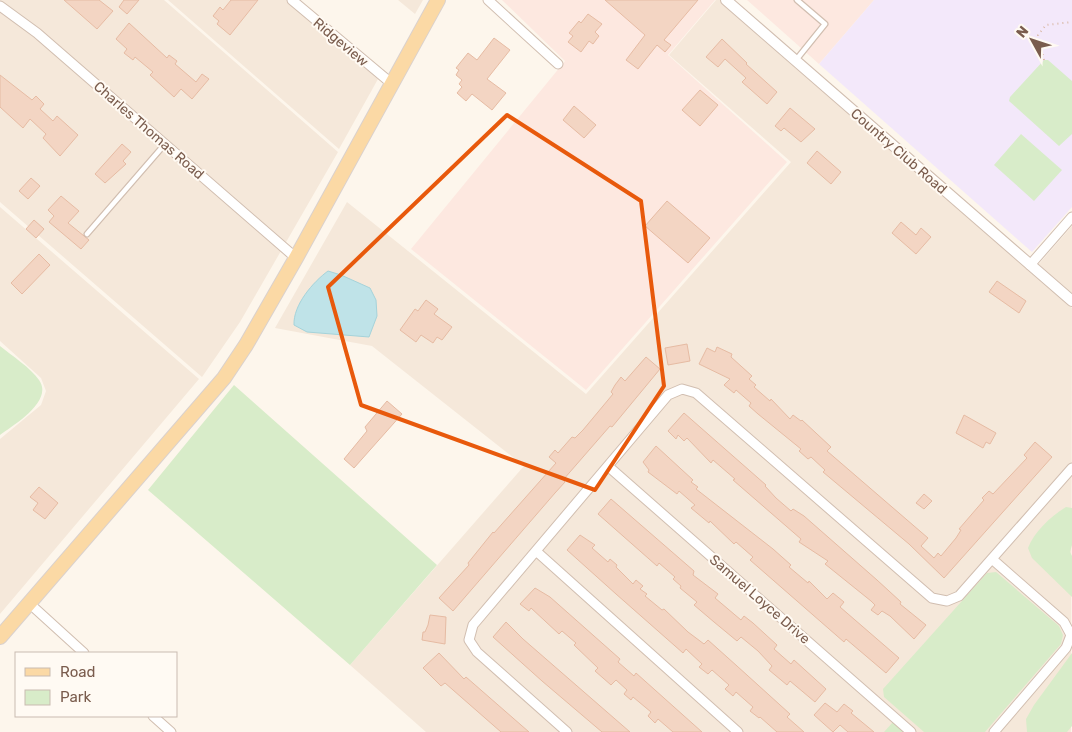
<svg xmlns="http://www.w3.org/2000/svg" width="1072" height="732" font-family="Rubik,sans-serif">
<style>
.residential{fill:#f5e8da}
.commercial{fill:#fde8e0}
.education{fill:#f3e8fa}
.green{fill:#d8ecc9}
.water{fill:#bfe3e8;stroke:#a5d3da}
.building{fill:#f3d5c3;stroke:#e6bba3}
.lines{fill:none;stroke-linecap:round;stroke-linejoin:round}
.service-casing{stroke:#d1beb0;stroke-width:7}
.minor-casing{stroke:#d1beb0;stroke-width:11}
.tertiary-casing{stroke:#d1beb0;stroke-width:12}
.primary-casing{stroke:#dad1cd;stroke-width:16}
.path{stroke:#d9b8a5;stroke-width:2;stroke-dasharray:1 4;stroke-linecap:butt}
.service{stroke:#fff;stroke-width:4.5}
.minor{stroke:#fff;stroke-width:9}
.tertiary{stroke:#fff;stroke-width:10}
.primary{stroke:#fbd9a5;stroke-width:14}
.marked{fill:none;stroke:#e8590c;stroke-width:4;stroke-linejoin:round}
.labels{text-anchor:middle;stroke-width:4;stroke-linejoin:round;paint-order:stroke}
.street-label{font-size:14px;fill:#7a5c4d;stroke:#fffaf3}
</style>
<rect width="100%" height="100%" fill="#fdf6ec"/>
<!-- residential -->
<path class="residential" d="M0,0H164L338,152L240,322L202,377L0,202Z
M168,0H287L378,79L339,149Z
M398,0H423L415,14Z
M716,0H720L1072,308L1071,732H426L350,665L524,466L372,346L275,328L347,202L586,394L791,162L669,55Z
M0,207L199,379L0,614V439L41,405L46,391L41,378L0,341Z
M1072,226V295L1038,265Z"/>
<!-- commercial -->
<path class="commercial" d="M502,0H715L668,55L787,162L586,390L411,249L565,61Z
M747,0H874L819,64Z"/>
<!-- education -->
<path class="education" d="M874,0H1072V207L1032,252L819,64Z"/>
<!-- green -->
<path class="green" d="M1044,60H1048L1072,81V134L1059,146L1009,101L1010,97Z
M1021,134L1062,170L1034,201L994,165Z
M0,346C11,355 31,368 39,380C54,401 14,425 0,435Z
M234,385L437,565L350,665L148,490Z
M1066,507L1072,508V545L1070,552L1072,556V597L1032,558L1028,548C1034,532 1051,516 1066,507Z
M996,572L1059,626L1063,635L1061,644L985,732H924L884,697L883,689L987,573Z
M1072,653V726L1067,732H1027L1026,719L1034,705Z
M893,722L904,732H884Z"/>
<!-- water -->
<path class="water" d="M328,271L341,275L370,288L376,300L377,316L369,337L307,332L294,325C293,305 313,282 328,271Z"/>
<!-- building -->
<path class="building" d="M64,0H99L113,11L97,29Z
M124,0H139L127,14L119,7Z
M231,0H258L230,35L217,24L219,21L213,16L220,7L223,10Z
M605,0H698L664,40L671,45L665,52L657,45L638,69L626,60L645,35Z
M588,14L602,24L595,32L599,36L593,44L589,41L581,52L568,42L573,36L569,33L579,21L581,23Z
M129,23L167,58L169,55L177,61L175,64L196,82L202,74L209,79L192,99L181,89L174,97L150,75L153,72L135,57L133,60L124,53L127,49L116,39Z
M494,38L510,50L487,79L506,93L492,110L472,94L466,101L457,93L462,87L459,84L462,80L456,75L459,70L456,68L468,53L477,60Z
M722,39L747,63L746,64L777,92L767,104L742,82L746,78L725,59L718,67L706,57Z
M0,75L32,100L36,96L44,104L40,109L53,121L57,116L78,135L60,156L43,138L46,134L30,119L23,128L0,107Z
M700,90L718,105L700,126L682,110Z
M574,106L596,125L584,138L563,120Z
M790,108L815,129L801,142L784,128L781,131L775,126Z
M122,144L131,152L123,161L126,164L105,183L95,174Z
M817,151L841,172L831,184L807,163Z
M31,178L40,186L28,199L19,191Z
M61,196L79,211L68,223L89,240L81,249L49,222L54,216L48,210Z
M667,201L710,238L688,263L645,226Z
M34,220L44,229L36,238L26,229Z
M901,222L916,235L921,228L931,237L916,254L892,233Z
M39,254L50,265L22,294L11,283Z
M997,281L1026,301L1019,313L989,292Z
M426,300L438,309L434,314L452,327L442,340L437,337L433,343L421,335L416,342L400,330L415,309L418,311Z
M687,344L690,361L668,365L665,348Z
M717,347L732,354L731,357L752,376L749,379L756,385L754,387L770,401L771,399L790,419L793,415L801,421L802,420L831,447L827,451L928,538L921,546L934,558L938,553L941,556L956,538L961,530L959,529L984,500L982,498L989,491L993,494L1027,458L1024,455L1035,442L1052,457L944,578L909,544L823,472L825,470L811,457L808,459L799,451L801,449L758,414L749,406L751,403L736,390L734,393L724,385L730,379L699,364L707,348L715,352Z
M646,357L660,369L612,427L610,426L563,480L565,482L555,493L453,611L439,598L469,565L468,563L493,532L494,533L556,463L549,457L555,450L558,453L572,437L575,438L583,430L613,394L611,392L615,385L621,377L625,381Z
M387,401L402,414L354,468L344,459L367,431L365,427Z
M684,413L766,485L765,486L776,498L791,511L793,509L804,516L877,580L901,602L900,604L926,625L914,639L890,616L882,611L878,615L871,610L875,605L871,601L825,564L828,561L799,542L801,539L733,480L735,479L713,460L711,463L687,438L684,441L678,435L676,439L668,431Z
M964,415L996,433L990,444L986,442L983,448L956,433Z
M656,446L693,480L691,482L698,487L696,489L773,549L791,565L789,567L808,583L809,581L827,599L833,593L844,602L840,607L899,658L886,673L846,639L844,642L750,560L753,557L736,542L734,544L710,521L709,523L691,508L695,505L679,491L677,494L648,472L649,470L643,462Z
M39,487L58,503L45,519L33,510L38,503L30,497Z
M924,494L932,501L924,509L916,503Z
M611,499L694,571L693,575L718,594L715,598L741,620L744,616L753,623L777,645L774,649L791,664L794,660L826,689L815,702L790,681L787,685L769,670L772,666L758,651L741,637L737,641L714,622L694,605L697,602L680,588L681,586L673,579L675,577L659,563L657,566L598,514Z
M580,535L595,545L592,548L608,562L610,559L617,565L616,567L633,584L636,580L643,586L640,589L647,594L645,596L662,610L664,609L688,632L704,644L708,640L737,666L790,714L787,717L804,732H777L760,717L759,718L750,711L753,707L736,692L733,696L725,689L729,685L712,670L708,674L699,667L702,664L686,649L683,653L616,594L567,550Z
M535,588L550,597L620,659L618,662L634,676L636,673L702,732H673L658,719L655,723L648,716L651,712L633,697L631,700L624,694L627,690L616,680L611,685L595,671L598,668L574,645L576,643L562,631L559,634L531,608L529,611L520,604Z
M430,615L446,617L445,644L422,640L423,632H425L428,625Z
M506,622L523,639L630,732H602L542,681L493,637Z
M439,653L464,679L466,677L529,732H501L445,683L441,686L423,668Z
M825,703L837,712L844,704L853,711L851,713L874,732H848L840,725L833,732L814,715Z"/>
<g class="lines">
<!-- service casing -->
<g class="service-casing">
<path id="service" d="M796,60L825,24L797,0
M87,234L165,144"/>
</g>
<!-- minor casing -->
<g class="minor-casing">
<path id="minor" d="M292,0L391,83
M488,0L558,64
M0,6L37,33L296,258
M1030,265L1072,217
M609,467L911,732
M536,551L738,732
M992,559L1064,622L1071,635L1066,648L994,732
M29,603L84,653
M153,716L171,732
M567,732L477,652L469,640L473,625L668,395L682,389L696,393L932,598L947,601L959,596L1072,468"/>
</g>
<!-- tertiary casing -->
<g class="tertiary-casing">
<path id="tertiary" d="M726,0L1072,301"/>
</g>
<!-- primary casing -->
<g class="primary-casing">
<path id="primary" d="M0,637L224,378L246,345L296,258L438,0"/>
</g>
<!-- path -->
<path class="path" d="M1044,60L1038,35L1046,25L1072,22"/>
<!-- service -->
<use href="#service" class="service"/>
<!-- minor -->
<use href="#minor" class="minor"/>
<!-- tertiary -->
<use href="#tertiary" class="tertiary"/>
<!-- primary -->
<use href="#primary" class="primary"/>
</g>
<!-- marked area -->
<path class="marked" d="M507,115L641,201L664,386L595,490L361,405L328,287Z"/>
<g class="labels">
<!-- street labels -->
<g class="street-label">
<text transform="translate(341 42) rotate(40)" y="5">Ridgeview</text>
<text transform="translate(149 130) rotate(41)" y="5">Charles Thomas Road</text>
<text transform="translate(899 151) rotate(41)" y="5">Country Club Road</text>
<text transform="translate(760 599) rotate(41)" y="5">Samuel Loyce Drive</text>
</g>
</g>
<!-- legend -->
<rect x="15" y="652" width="162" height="65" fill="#fffaf3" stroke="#cabbb1"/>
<rect x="25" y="668" width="25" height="8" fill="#fbd9a5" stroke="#cabbb1"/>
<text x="60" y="677" font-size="15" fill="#7a5c4d">Road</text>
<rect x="25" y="690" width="25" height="15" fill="#d8ecc9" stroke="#cabbb1"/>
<text x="60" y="702" font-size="15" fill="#7a5c4d">Park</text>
<!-- north arrow -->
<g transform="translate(1032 40) rotate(310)" stroke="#fffaf3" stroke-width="4" paint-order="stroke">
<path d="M0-4L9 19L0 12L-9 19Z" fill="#7a5c4d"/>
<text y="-8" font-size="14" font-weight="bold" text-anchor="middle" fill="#7a5c4d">N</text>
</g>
</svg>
